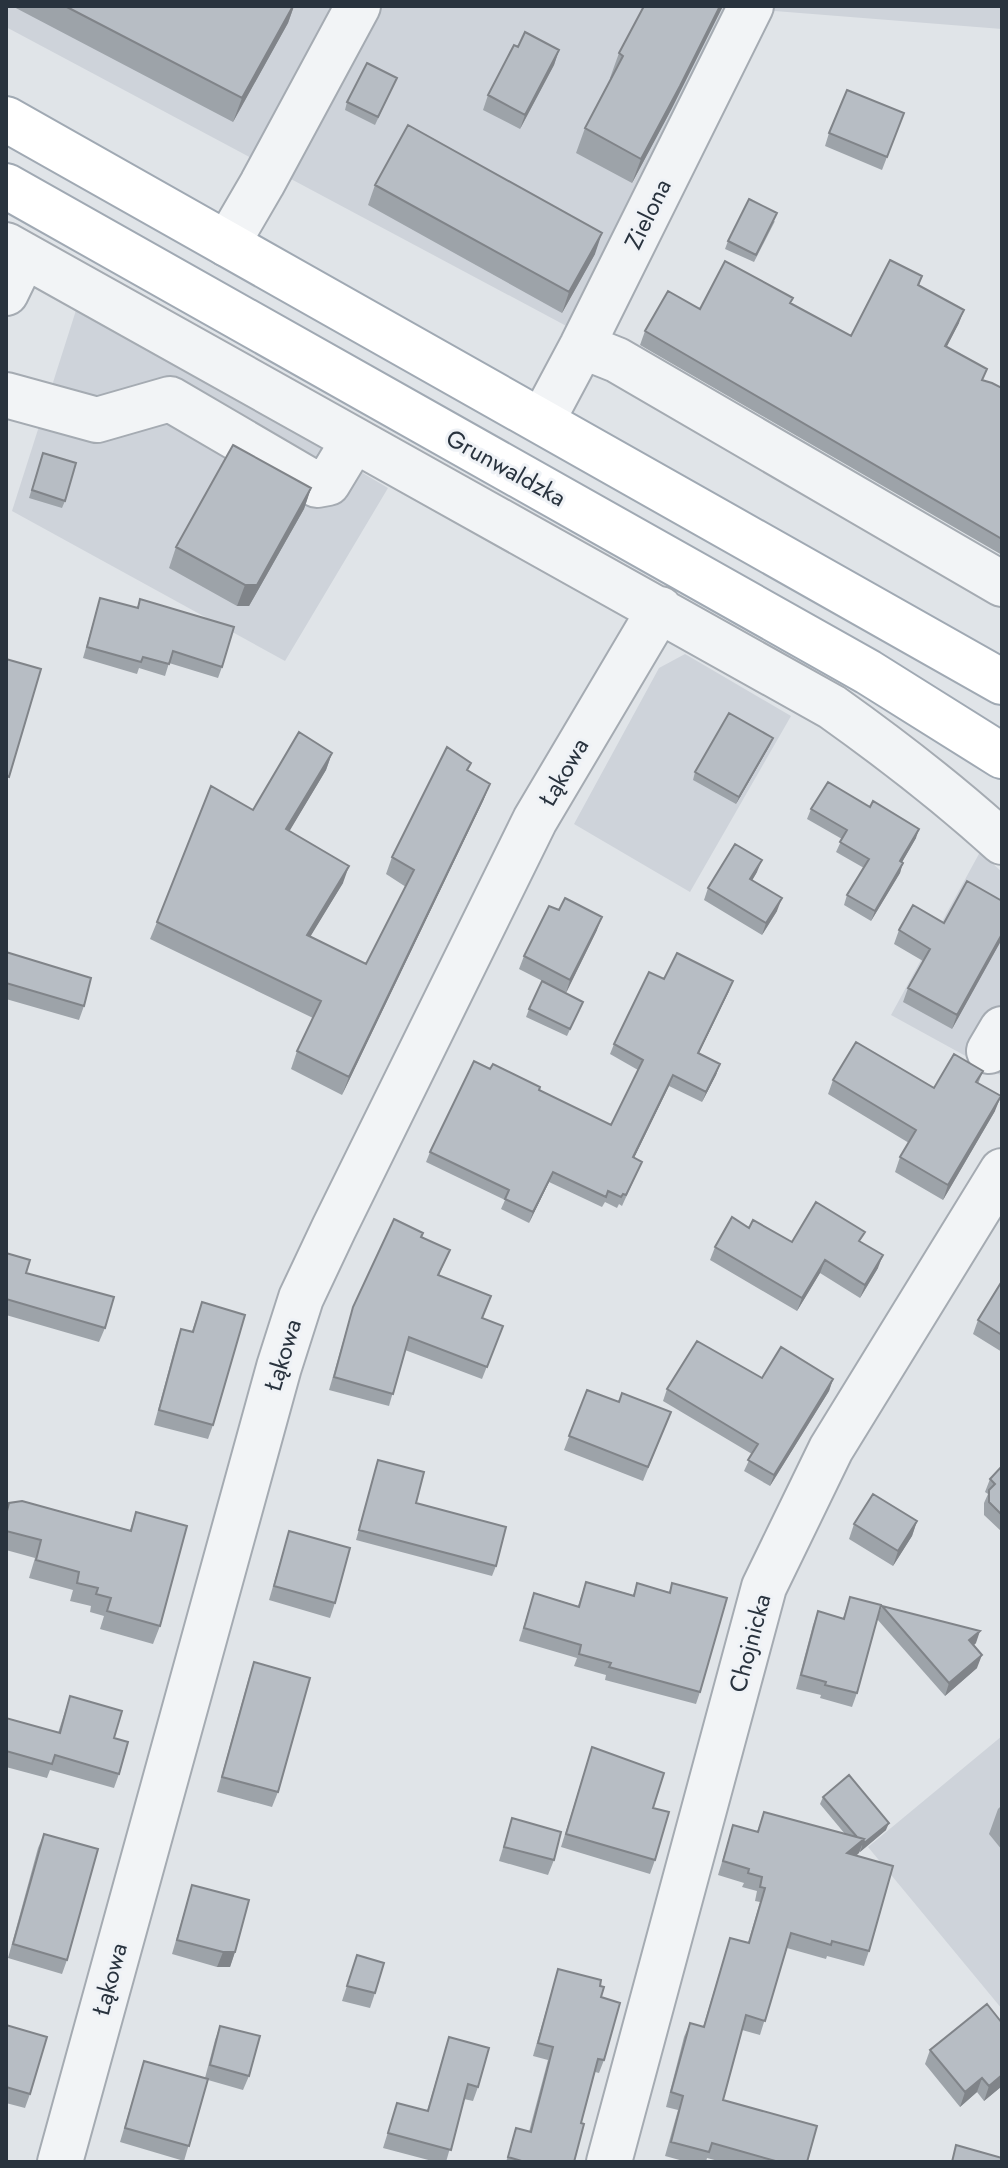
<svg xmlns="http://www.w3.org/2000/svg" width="1008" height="2168" font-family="Jost,sans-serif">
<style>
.built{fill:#ced3da}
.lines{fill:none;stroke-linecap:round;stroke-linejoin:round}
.minor-casing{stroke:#a5abb2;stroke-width:48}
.major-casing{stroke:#a0a9b3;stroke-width:48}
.minor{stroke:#f2f4f6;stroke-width:44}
.major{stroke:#fff;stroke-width:44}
.wall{fill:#9da3a9}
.shaded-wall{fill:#808489}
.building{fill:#b7bdc4;stroke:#808489;stroke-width:2}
.labels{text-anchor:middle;stroke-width:6;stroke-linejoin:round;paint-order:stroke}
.street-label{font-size:24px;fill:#29333e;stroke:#eff2f6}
</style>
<rect width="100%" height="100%" fill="#e0e4e8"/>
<!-- built -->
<path class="built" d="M6,6H1002V29L750,9L572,329L6,27Z
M78,304L388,488L285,661L12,511Z
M685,654L791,716L690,892L574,824L659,668Z
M980,852L1002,872V1076L891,1015Z
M1002,1736V2009L868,1847Z"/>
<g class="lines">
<!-- minor casing -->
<g class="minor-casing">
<path id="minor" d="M227,244L262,184L358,6
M6,245L832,707C891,749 948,793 1002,842
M6,293L24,256
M582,346L617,360L1002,584
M6,395L97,420L170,399L317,485L328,483L354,440
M542,421L582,346L751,6
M989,1051L1002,1029
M60,2162L279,1367L301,1298L334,1228L535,820L660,609
M609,2162L764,1587L831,1449L1002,1171"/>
</g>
<!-- major casing -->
<g class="major-casing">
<path id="major" d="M6,119L1002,682
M6,186L868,672L1002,756"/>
</g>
<!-- minor -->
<use href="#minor" class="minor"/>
<!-- major -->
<use href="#major" class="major"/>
</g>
<!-- wall -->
<path class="wall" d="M12,6H294L288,23L233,122Z
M644,6H723L671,110L632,183L576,153L585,128L611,78H610L619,53Z
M518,47L559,50L554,65L520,129L483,110L488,95Z
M397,78L375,125L345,110L347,102Z
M904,113L882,170L825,146L829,133Z
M375,185L595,254L562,313L368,205Z
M775,221L754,262L725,249L728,241Z
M922,276L919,285L959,323L946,347L983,380L1002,388V555L640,345L645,331L791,304L851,336Z
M43,453L65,501L62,508L29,498Z
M311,488L304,509L249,606H237L169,568L176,547Z
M100,598L137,608L140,599L222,667L218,678L169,663L165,676L139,668L137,674L83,658Z
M770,745L736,804L693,780L695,772Z
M332,753L326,770L289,831L343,883L310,936L366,964L406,887L386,874L392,857L471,763L468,770L490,784L483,801L342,1095L291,1069L297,1051L313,1018L150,939L157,922L253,810Z
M811,809L916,838L902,862L900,873L871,921L844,905L847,895L864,868L836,852L842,839L807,819Z
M757,872L752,880L777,911L762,935L704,900L708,888Z
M1002,901V939L952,1029L903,1002L908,988L923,961L894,944L899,930L944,923Z
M597,930L566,993L519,969L524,956Z
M6,952L84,1006L79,1020L6,999Z
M664,979L729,991L699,1053L720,1064L716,1075L702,1102L669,1086L634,1158L642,1162L622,1206L619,1204L617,1208L605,1202L602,1207L549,1182L529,1223L501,1209L505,1200L426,1162L430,1152L539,1090L611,1125L638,1070L610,1054L614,1044Z
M583,1002L567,1036L526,1017L529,1009Z
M983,1071L978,1084L995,1111L943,1200L895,1172L900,1157L909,1143L828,1094L833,1080L934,1088Z
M749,1228L792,1242H861L878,1268L860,1298L820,1273L797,1311L710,1260L715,1247Z
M421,1237L450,1250L439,1275L482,1318L503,1326L482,1379L405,1350L389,1406L329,1390L353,1307Z
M6,1253L26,1273L105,1328L99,1342L6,1315Z
M1002,1281V1352L973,1334L978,1320Z
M202,1302L213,1425L208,1439L154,1425L176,1343L181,1329L192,1331Z
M762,1378L833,1379L829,1391L770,1486L744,1471L752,1454L663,1401L667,1389Z
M587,1390L619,1402L671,1412L643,1481L564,1450Z
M378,1460L416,1503L496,1566L492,1576L356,1540Z
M1002,1466V1532L984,1515V1503L988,1494L985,1492L990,1479Z
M9,1503L130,1530L136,1512L160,1626L153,1644L100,1629L104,1616L90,1612L91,1606L70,1601L73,1590L29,1578L35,1558L6,1550V1512Z
M917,1521L912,1536L893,1566L849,1539L854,1524Z
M289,1531L335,1603L330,1618L269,1600Z
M586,1582L633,1595L637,1583L669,1592L672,1583L700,1692L696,1704L605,1680L606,1675L574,1666L577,1658L519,1641L534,1593L578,1606Z
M850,1597L857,1693L852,1707L820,1698L821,1695L796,1689L813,1625L818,1611L843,1618Z
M882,1606L976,1643L974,1645L977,1668L945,1696L877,1619Z
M254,1662L278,1792L272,1807L217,1792L249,1677Z
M70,1696L114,1738L119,1774L114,1788L50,1770L47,1778L6,1767V1718L58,1733Z
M592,1747L653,1808L655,1860L650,1874L561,1847Z
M823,1797L886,1830L860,1852V1851L856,1856L869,1951L864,1966L827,1956L826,1959L787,1948L760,2035L742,2030L723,2100L807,2162H722L707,2158L706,2162H687L665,2156L678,2110L666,2107L684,2037L690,2023L703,2027L730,1938L748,1943L760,1902L755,1901L757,1891L742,1887L744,1883L718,1875L733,1825L757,1832L764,1812L845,1834L820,1804Z
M1002,1805V1850L989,1834L998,1809Z
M512,1818L554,1860L548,1875L499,1861Z
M44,1834L67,1960L62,1974L8,1958L38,1848Z
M192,1885L235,1952L230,1967H217L172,1954Z
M357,1955L375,1993L370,2008L342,2001Z
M558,1969L600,1986L604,2060L599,2073L595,2072L581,2123L574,2162H506L516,2128L529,2132L548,2060L533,2056Z
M6,2025L30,2094L25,2108L6,2103Z
M220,2026L249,2076L243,2090L208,2080L184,2161L120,2142L144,2061L205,2078L215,2040Z
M449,2037L478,2087L473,2101L464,2099L446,2162H436L383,2148L397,2103L427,2111Z
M930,2050L1002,2086L984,2101L977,2092L960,2107L925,2064Z"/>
<!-- shaded-wall -->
<path class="shaded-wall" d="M293,6H294L288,23L233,122L242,98Z
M720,6H723L671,110L632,183L641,159Z
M559,50L554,65L520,129L525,115Z
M602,233L595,254L562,313L569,292Z
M964,310L959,323L940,360L945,346Z
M311,488L304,509L249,606H237L245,585Z
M773,738L770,745L736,804L739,797Z
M332,753L326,770L280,847L286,829Z
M490,784L483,801L342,1095L349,1077Z
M919,829L916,838L897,871L900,861Z
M762,860L757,872L746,891L750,879Z
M903,863L900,873L871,921L875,911Z
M349,866L343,883L301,952L307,935Z
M782,898L777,911L762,935L766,923Z
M602,917L597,930L566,993L570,980Z
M1002,934V939L952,1029L957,1015Z
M733,981L729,991L694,1063L698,1053Z
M720,1064L716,1075L702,1102L706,1092Z
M673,1075L669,1086L629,1168L633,1157Z
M1001,1096L995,1111L943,1200L948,1185Z
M553,1172L549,1182L529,1223L533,1212Z
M883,1255L878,1268L860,1298L865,1285Z
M825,1260L820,1273L797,1311L802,1298Z
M833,1379L829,1391L770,1486L774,1475Z
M917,1521L912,1536L893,1566L898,1551Z
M980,1631L976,1643L965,1653L969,1640Z
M982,1655L977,1668L945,1696L949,1683Z
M889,1823L886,1830L860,1852L863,1844Z
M864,1839L859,1853L842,1868L847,1853Z
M223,1952H235L230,1967H217Z
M1002,2075V2086L984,2101L989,2086Z
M982,2078L977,2092L960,2107L965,2092Z"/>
<!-- building -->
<path class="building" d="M65,6H293L242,98Z
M644,6H720L680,86L641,159L585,128L623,56L619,53Z
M525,32L559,50L525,115L488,95L514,45L518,47Z
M367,63L397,78L378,117L347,102Z
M847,90L904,113L887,157L829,133Z
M408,125L602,233L569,292L375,185Z
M749,199L777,213L756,255L728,241Z
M890,260L922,276L918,285L964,310L945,346L987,369L982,380L992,383L1002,388V539L645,331L668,291L700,309L725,261L793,298L790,303L851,336Z
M233,445L311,488L257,585H245L176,547Z
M43,453L76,463L65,501L32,490Z
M100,598L138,608L140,599L234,627L222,667L173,651L169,664L143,657L141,662L87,647Z
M6,659L41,669L9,777L6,776Z
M729,713L773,738L739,797L695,772Z
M299,732L332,753L286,829L349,866L307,935L366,964L414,870L392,857L447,747L471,763L467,770L490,784L349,1077L297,1051L321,1001L157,922L211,786L253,810Z
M828,782L870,807L873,801L919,829L900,861L903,863L875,911L847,895L869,859L840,842L847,830L811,809Z
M735,844L762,860L750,879L782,898L766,923L708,888Z
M967,881L1002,901V934L957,1015L908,988L930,949L899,930L913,905L944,923Z
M565,898L602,917L570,980L524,956L549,906L559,910Z
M6,952L91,978L84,1006L6,983Z
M677,953L733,981L698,1053L720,1064L706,1092L673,1075L633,1157L642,1162L626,1195L623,1194L621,1197L608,1191L606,1197L553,1172L533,1212L505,1199L509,1190L430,1152L474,1061L490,1069L493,1064L540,1087L539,1090L611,1125L643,1060L614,1044L649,972L664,979Z
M542,981L583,1002L570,1029L529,1009Z
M856,1042L934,1088L954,1054L983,1071L976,1082L1001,1096L948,1185L900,1157L916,1130L833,1080Z
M816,1202L865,1232L859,1241L883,1255L865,1285L825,1260L802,1298L715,1247L732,1217L749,1228L753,1220L792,1242Z
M394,1219L423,1233L421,1237L450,1250L438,1275L491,1296L482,1318L503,1326L487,1367L409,1337L393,1394L334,1377L353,1307Z
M6,1253L30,1260L26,1273L114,1297L105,1328L6,1299Z
M1002,1281V1335L978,1320Z
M202,1302L245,1315L213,1425L159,1410L181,1329L193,1332Z
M697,1341L762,1378L781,1347L833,1379L774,1475L748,1460L758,1444L667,1389Z
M587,1390L619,1402L622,1393L671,1412L648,1467L569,1436Z
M378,1460L424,1472L416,1503L506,1527L496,1566L359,1530Z
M1002,1466V1515L989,1502V1490L995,1484L990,1479Z
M873,1494L917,1521L898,1551L854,1524Z
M22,1501L131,1531L136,1512L187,1526L160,1626L107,1611L111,1598L96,1594L98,1588L77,1583L79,1572L36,1560L41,1540L6,1531V1515L9,1503Z
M289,1531L350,1548L335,1603L274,1586Z
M586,1582L634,1596L637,1583L670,1593L672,1583L727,1598L700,1692L609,1667L611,1663L579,1654L581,1645L524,1628L534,1593L579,1607Z
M850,1597L881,1605L857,1693L825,1685L826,1682L801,1675L818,1611L844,1619Z
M882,1606L980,1631L969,1640L982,1655L949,1683Z
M254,1662L310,1678L278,1792L222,1777Z
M70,1696L122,1711L114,1738L128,1742L119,1774L55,1755L52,1764L6,1751V1718L60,1733Z
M592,1747L664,1773L653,1808L669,1812L655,1860L566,1834Z
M849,1775L889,1823L863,1844L864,1839L857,1837L823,1797Z
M764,1812L864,1839L847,1853L893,1866L869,1951L832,1941L831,1945L791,1933L765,2021L746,2015L723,2100L817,2126L807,2162H779L712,2143L709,2152L671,2142L683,2096L671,2092L690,2023L704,2027L730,1938L749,1943L765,1888L760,1887L762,1877L748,1873L749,1869L723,1861L733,1825L758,1832Z
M512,1818L561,1832L554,1860L504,1847Z
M44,1834L98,1849L67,1960L13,1944Z
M192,1885L249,1900L235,1952H223L177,1940Z
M357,1955L384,1963L375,1993L347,1986Z
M558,1969L601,1980L600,1986L604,1987L601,1997L620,2003L604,2060L598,2059L581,2123L584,2124L574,2162H525L508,2157L516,2128L531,2132L553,2047L538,2043Z
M987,2004L1002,2023V2075L989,2086L982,2078L965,2092L930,2050Z
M6,2025L47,2037L30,2094L6,2087Z
M220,2026L260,2036L249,2076L210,2065Z
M449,2037L489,2048L478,2087L468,2084L451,2150L388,2133L397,2103L428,2111Z
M144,2061L208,2079L189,2146L125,2128Z
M956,2145L1002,2158V2162H952Z"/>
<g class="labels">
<!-- street labels -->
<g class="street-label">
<text transform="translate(648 214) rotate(-64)" y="8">Zielona</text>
<text transform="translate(506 468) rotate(29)" y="8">Grunwaldzka</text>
<text transform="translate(564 772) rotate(-60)" y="8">Łąkowa</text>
<text transform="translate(283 1355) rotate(-73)" y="8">Łąkowa</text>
<text transform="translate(750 1643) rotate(-75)" y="8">Chojnicka</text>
<text transform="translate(110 1979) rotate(-75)" y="8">Łąkowa</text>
</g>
</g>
<!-- border -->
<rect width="1008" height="2168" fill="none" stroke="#29333e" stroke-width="16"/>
</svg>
